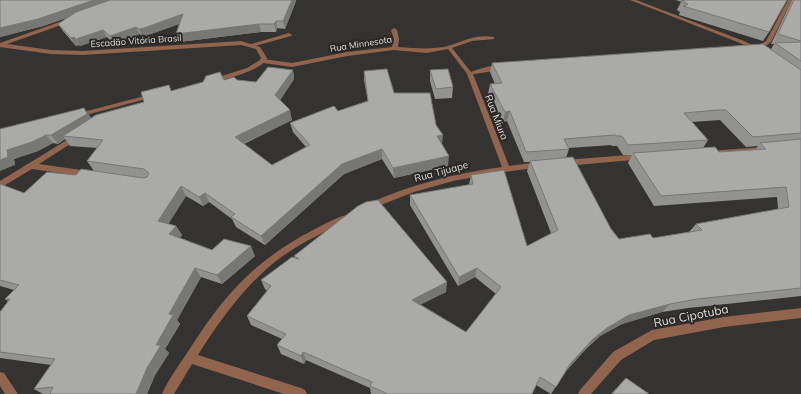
<svg xmlns="http://www.w3.org/2000/svg" width="801" height="394" font-family="Mulish,sans-serif">
<style>
.lines{fill:none;stroke-linecap:round;stroke-linejoin:round}
.service{fill:#91644d;fill-rule:evenodd}
.minor{fill:#91644d;fill-rule:evenodd}
.wall{fill:#929290;fill-rule:evenodd}
.shaded-wall{fill:#777775}
.building{fill:#aaaaa7;stroke:#777775}
.labels{text-anchor:middle;stroke-width:4;stroke-linejoin:round;paint-order:stroke}
.far-street-label{font-size:9px;fill:#dedddb;stroke:#2b2927}
.street-label{font-size:10px;fill:#dedddb;stroke:#2b2927}
.near-street-label{font-size:12px;fill:#dedddb;stroke:#2b2927}
</style>
<rect width="100%" height="100%" fill="#353331"/>
<g class="lines">
<!-- service -->
<path class="service" d="M394,28L397,30L399,39L398,47C415,48 431,50 448,46C465,41 475,34 494,37V39L472,41L452,48L471,72C480,69 495,63 503,68L500,70L468,75L448,49L427,53L394,50L347,56L292,67L263,63L260,61L263,59L292,63L347,52L392,47L394,39L391,30Z
M289,33L292,35L291,36L251,47L248,45Z"/>
<!-- minor -->
<path class="minor" d="M630,0H636L744,41L756,47L766,41L788,0H792L771,42L758,52L740,43Z
M68,19L70,20V22L7,44L51,50L83,51L241,41L260,47L267,58C263,70 226,79 214,82L211,80L212,79L247,68L260,60L261,58L256,49L241,45L83,55L51,54L0,47V43Z
M470,72L473,74L509,166L539,162L542,163L543,165L542,167L496,173L453,181L414,192L373,208H367L366,206L367,204C410,185 455,173 502,167L467,74Z
M152,94L155,96L154,97L78,117L75,115L76,114Z
M75,135H79L81,137L39,164L88,171L92,174L91,176L88,177L32,169L0,188V181Z
M764,147L768,149L767,151L708,155L704,153L708,151Z
M641,154L644,155L645,157L644,159L565,166L561,163L565,160Z
M346,215L349,216L350,218L349,220C324,232 298,244 276,261C244,287 220,320 198,355L301,388L305,390L307,394H284L192,364L174,394H162C169,378 180,364 189,350C224,295 254,261 313,230C323,225 335,218 346,215Z
M801,308V318L724,327L654,340L621,360L591,394H578L580,390L613,352L652,330L724,317Z
M0,372L4,373L18,394H5L0,386Z"/>
</g>
<!-- wall -->
<path class="wall" d="M0,0H296V1L285,29L277,28L276,32H261L179,42L176,34L179,24L148,35L142,36L140,34L114,44L107,37L80,46L79,45L76,46L63,31L58,24L66,18L43,26L0,37Z
M676,0H787L769,32L763,41L679,15L680,12L677,10L681,2Z
M792,0H801V296L688,308L662,312L622,324L600,336L587,348L567,370L551,394L536,385L532,394H371L370,388L306,360L304,364L281,354L277,345L282,339L251,325L247,316L267,291L265,289L261,280L295,258L294,256L446,292L420,304L466,332L496,294L475,277L458,286L410,205V195L469,185L471,175L527,246L551,233L527,171L530,162H524L507,121L503,122L488,94L490,84H495L490,72L492,63L771,49L774,44H771ZM720,120L746,147L758,146L755,150L719,152L703,148L708,140L692,122ZM611,145L612,146H617L623,155H632L628,163L654,206L777,197L778,209L696,224L689,232L653,238L619,239L611,229L566,158L569,149V148Z
M293,70L294,79L280,100L292,120L244,144L272,165L306,147L293,132L290,123L338,111L368,101L364,80V71L436,125L448,166L394,178L382,159L344,174L265,245L236,227L232,219L209,202L203,206L186,196L168,224L176,226L182,235L180,238L212,250L255,256L222,284L201,277L177,320L180,324L165,349L169,353L155,375L147,394H43L34,389L51,365L0,358V312L8,301L5,299L14,290L0,286V184L24,193L76,175L94,171L87,161L97,148L70,146L65,139L58,144L53,143L38,151L14,159L15,165L0,129L90,116L91,119L144,102L171,91L224,80H237L256,82Z
M430,70L453,87L452,98L435,99L430,81Z
M626,378L649,394H611Z"/>
<!-- shaded-wall -->
<path class="shaded-wall" d="M94,0H119L43,26L0,37V28Z
M292,0H296V1L285,29L283,21Z
M183,14L185,22L148,35L142,36L139,29Z
M276,21L277,28L276,32L274,24Z
M259,24L261,32L179,42L176,34Z
M136,27L140,34L114,44L110,36Z
M103,30L107,37L80,46L76,39Z
M74,37L79,45L76,46L71,38Z
M293,70L294,79L277,105L275,95Z
M84,108L90,116L93,122L63,136L65,139L58,144L51,135Z
M290,110L292,120L238,146L235,137Z
M510,111L507,121L503,122L505,112Z
M46,135L53,143L38,151L14,159L15,165L0,171V160L7,150Z
M443,135L442,144L437,136Z
M382,149V159L344,174L265,245L261,236L342,164Z
M449,156L448,166L394,178L393,168Z
M181,186L186,196L164,231L158,221Z
M205,193L209,202L203,206L199,197Z
M176,226L182,235L175,243L169,234Z
M251,246L255,256L222,284L217,275Z
M195,268L201,277L177,320L180,324L165,349L169,353L155,375L147,394H136L169,314Z
M477,268L475,277L458,286L459,277Z
M447,282L446,292L412,309V300Z
M670,304L662,312L622,324L600,336L587,348L564,372L570,364L593,339L607,328L629,315Z
M303,352L306,360L304,364L301,356Z"/>
<!-- building -->
<path class="building" d="M0,0H94L38,19L0,28Z
M110,0H292L283,21H276L274,24H259L176,34L183,14L144,28L139,29L136,27L110,36L103,30L76,39L74,37L71,38L58,24L76,12Z
M686,0H787L769,32L683,6L688,4L681,1Z
M794,0H801V41L778,34Z
M801,42V61L775,43Z
M763,44L801,70V133L753,137L726,110H718L684,113L708,140L628,145L622,136H617L615,135L564,139L569,149L526,152L510,111L505,112L490,84L502,83L492,63Z
M268,67L293,70L275,95L290,110L235,137L272,165L310,145L290,123L334,106L338,111L368,101L364,71L387,69L394,93H430L436,125L443,135L437,136L449,156L393,168L382,149L342,164L261,236L231,217L235,214L205,193L199,197L181,186L158,221L176,226L169,234L212,250L224,239L251,246L217,275L195,268L169,314L173,315L156,345H161L147,368L136,394H50L53,387L34,389L55,359L0,352V312L10,299H5L19,285L0,280V184L24,193L47,172L76,175L81,169L143,178L147,177L149,173L144,169L87,161L103,140L63,136L96,115L144,102L141,92L169,85L171,91L203,82L206,76L220,72L224,80L234,77L237,80L256,82Z
M448,69L453,87L436,89L430,70Z
M84,108L87,114L51,135H46L32,142L7,150L8,157L0,160V129Z
M801,139V288L697,299L670,304L629,315L607,328L593,339L570,364L556,387L540,377L532,394H388L370,386L372,382L303,352L301,356L277,345L286,334L247,316L271,286L261,280L292,257L299,259L294,256L358,206L366,202L378,200L447,282L412,300L466,332L501,287L477,268L459,277L410,195L473,184L471,175L504,170L527,246L558,230L530,161L573,157L611,229L619,239L650,234L653,238L702,230L696,224L789,207L786,187L661,196L633,153L715,147L719,152L766,149L760,143Z
M626,378L649,394H612Z"/>
<g class="labels">
<!-- far-street labels -->
<g class="far-street-label">
<text transform="translate(136 41) rotate(-4)" y="3">Escadão Vitória Brasil</text>
<text transform="translate(361 44) rotate(-9)" y="3">Rua Minnesota</text>
</g>
<!-- street labels -->
<g class="street-label">
<text transform="translate(497 117) rotate(69)" y="4">Rua Miura</text>
<text transform="translate(441 171) rotate(-15)" y="4">Rua Tijuape</text>
</g>
<!-- near-street labels -->
<g class="near-street-label">
<text transform="translate(691 316) rotate(-11)" y="4">Rua Cipotuba</text>
</g>
</g>
</svg>
